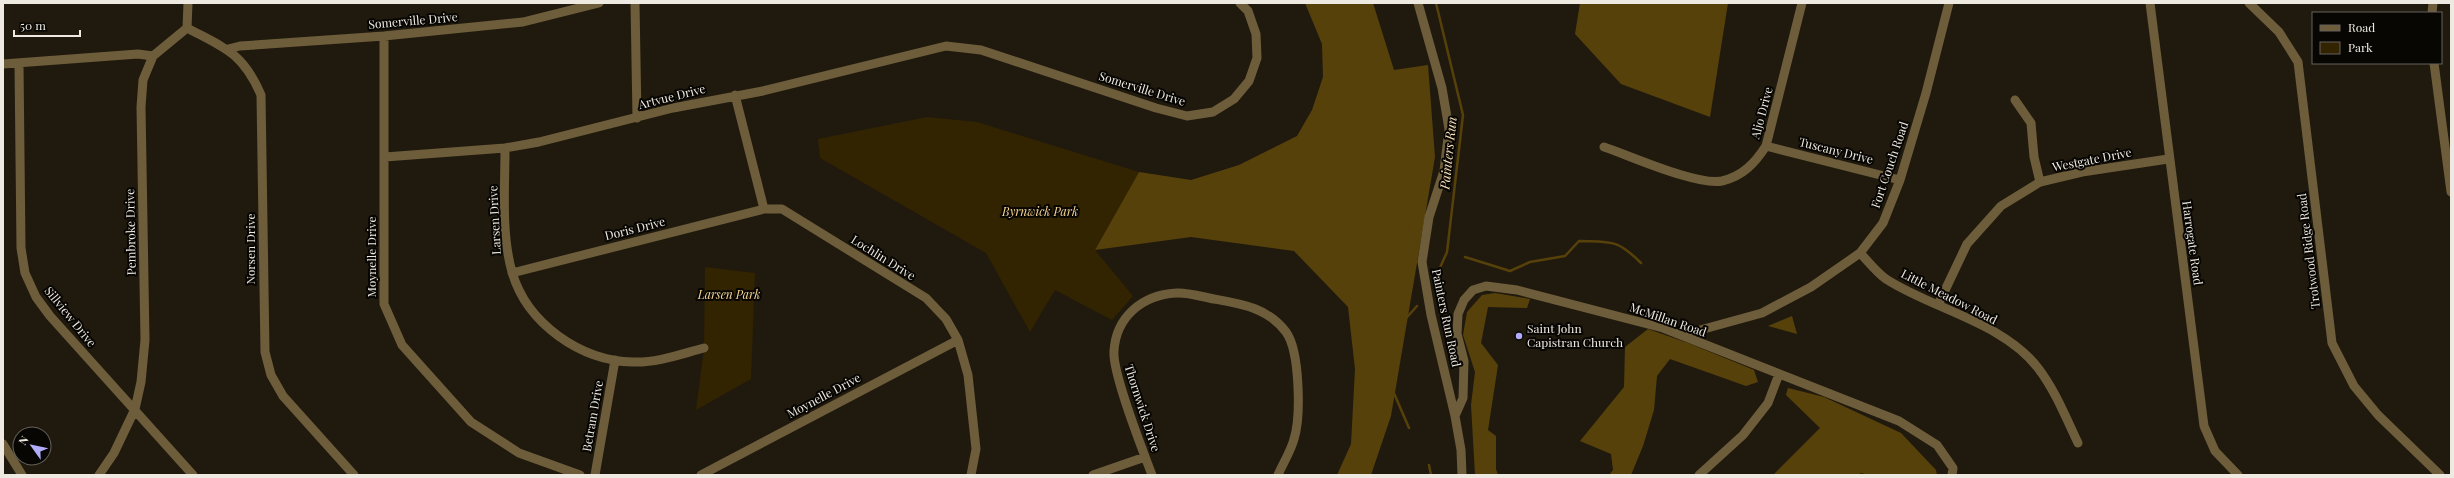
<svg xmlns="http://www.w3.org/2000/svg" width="2454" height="478" font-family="'Playfair Display',serif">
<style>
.green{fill:#322301}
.forest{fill:#57410a}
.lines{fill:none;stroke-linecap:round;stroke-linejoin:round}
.stream{stroke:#57410a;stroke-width:2.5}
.minor{stroke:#6e5d3a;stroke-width:9}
.poi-dot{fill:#b1adfa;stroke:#080603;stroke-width:1.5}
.labels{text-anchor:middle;stroke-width:4;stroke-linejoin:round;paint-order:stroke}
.street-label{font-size:12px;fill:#eeeae2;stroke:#080603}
.park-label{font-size:12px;font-style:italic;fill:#f7d794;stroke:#080603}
.poi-label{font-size:12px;fill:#eeeae2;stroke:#080603;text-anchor:start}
.water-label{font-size:13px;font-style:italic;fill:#f7e1b6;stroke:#080603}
</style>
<rect width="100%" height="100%" fill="#201a0e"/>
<!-- green -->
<path class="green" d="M927,117L977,122L1139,172L1095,250L1133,296L1112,320L1055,290L1030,332L986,253L820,158L818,139Z
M705,267L755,273L751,379L696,410L704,348Z"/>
<!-- forest -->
<path class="forest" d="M1305,3H1373L1394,70L1428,65L1435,157L1391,416L1371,475H1337L1351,444L1355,369L1348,307L1294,251L1191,237L1095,250L1139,172L1191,180L1239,165L1297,136L1312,110L1323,77L1322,44Z
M1580,3H1728L1710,117L1621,84L1575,34Z
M1495,293L1530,299L1527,308L1488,307L1481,343L1498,365L1488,430L1496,436V469L1498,475H1475L1471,405L1475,372L1463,335L1467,312L1482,295Z
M1792,316L1797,334L1768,326Z
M1648,329L1688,343L1754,370L1758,382L1746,386L1670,359L1657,376L1654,410L1643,446L1631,475H1609L1613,470L1611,454L1580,441L1624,387L1625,347Z
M1788,388L1824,397L1901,433L1936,470L1937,475H1868L1861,473L1859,475H1773L1820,428L1786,395Z"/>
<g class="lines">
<!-- stream -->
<path class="stream" d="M1142,229L1146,230L1160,224L1191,221L1205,214L1321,229L1410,221L1407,269L1400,280L1395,300L1403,321
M1465,257L1510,271L1530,262L1565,256L1579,241C1612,242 1617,239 1641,263
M1434,281L1447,252L1463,115L1436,3
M1409,428L1381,363L1391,335L1417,306
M1429,465L1431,475"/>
<!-- minor -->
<path class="minor" d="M635,3L637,118
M1418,3L1442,88L1449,129L1444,171L1429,217L1422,262L1431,315L1455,416L1461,450L1462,475
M2150,3L2204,426L2215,451L2238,475
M2249,3L2279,32L2298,62L2332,343L2354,386L2378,415L2440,475
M2432,13L2433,3
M187,28C225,48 243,53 261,95L265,352L271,375L283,396L354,475
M187,28L188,3
M384,36V304L402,345L471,422L519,453L580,475
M228,49L240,46L384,36L523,22L599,3
M2434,63L2451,192
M3,64L138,54L153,56L187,28
M19,64L21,248L25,273L36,297L50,316L193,475
M735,95L764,209H782L926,298L946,319L958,340L968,375L976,449L971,475
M2015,100L2031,123L2034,157L2040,182
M1766,146L1900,180
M1604,147C1631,156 1697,186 1722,181C1743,176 1755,163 1766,146L1802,3
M505,148C505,189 501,233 512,272C527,324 581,361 633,362C657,363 681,354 704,348
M385,157L505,148L539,142L673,108L763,91L946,46L981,50L1156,108L1187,116L1213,112L1234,99L1249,81L1257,58L1256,34L1248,11L1240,3
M1860,253C1868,261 1876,272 1886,279C1932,309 2003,322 2038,368C2055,390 2066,418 2078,443
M512,273L764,209
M1938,305L1967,244L2001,206L2040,182L2082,172L2168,159
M1682,335L1762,313L1811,287L1860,253L1883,223L1900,180L1926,93L1949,3
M1455,416L1463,398L1464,361L1457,334L1458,314L1464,300L1473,290L1486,286L1517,290L1663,328L1899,421L1937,445L1953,468L1952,475
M3,444L22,475
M99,475L114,453L135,409L141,382L145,340L141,107L143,80L153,56
M595,475L615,360
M701,475L958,340
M1093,475L1145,457
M1152,475C1143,451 1112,373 1114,351C1116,317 1142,295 1176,293C1188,292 1202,297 1214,299C1242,304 1268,308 1286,332C1300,351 1301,417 1294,439C1291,451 1283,463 1278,475
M1699,475L1743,435L1768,403L1779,374"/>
</g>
<!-- markers -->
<circle class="poi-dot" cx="1519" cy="336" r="4"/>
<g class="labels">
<!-- street labels -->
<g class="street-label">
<text transform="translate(413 21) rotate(-5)" y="4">Somerville Drive</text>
<text transform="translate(1142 89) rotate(17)" y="4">Somerville Drive</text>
<text transform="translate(672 97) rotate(-14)" y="4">Artvue Drive</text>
<text transform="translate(1762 113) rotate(-75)" y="4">Aljo Drive</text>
<text transform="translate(1836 151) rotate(14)" y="4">Tuscany Drive</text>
<text transform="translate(2092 160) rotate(-11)" y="4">Westgate Drive</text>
<text transform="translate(1890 165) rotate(-71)" y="4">Fort Couch Road</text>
<text transform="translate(495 220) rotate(-93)" y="4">Larsen Drive</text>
<text transform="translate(635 229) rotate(-14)" y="4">Doris Drive</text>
<text transform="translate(131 232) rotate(-91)" y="4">Pembroke Drive</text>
<text transform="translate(2192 243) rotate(82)" y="4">Harrogate Road</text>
<text transform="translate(251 249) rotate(-90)" y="4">Norsen Drive</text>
<text transform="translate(2309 251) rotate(-97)" y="4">Trotwood Ridge Road</text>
<text transform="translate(372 257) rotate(-90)" y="4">Moynelle Drive</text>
<text transform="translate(883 258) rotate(32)" y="4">Lochlin Drive</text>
<text transform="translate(1949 297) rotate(27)" y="4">Little Meadow Road</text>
<text transform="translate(70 317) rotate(51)" y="4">Sillview Drive</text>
<text transform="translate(1446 318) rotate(78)" y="4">Painters Run Road</text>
<text transform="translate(1668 320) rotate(19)" y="4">McMillan Road</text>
<text transform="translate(824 396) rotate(-28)" y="4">Moynelle Drive</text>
<text transform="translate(1142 408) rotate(72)" y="4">Thornwick Drive</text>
<text transform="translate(593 416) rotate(-80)" y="4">Betram Drive</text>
</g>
<!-- park labels -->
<g class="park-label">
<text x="1040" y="216">Byrnwick Park</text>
<text x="729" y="299">Larsen Park</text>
</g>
<!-- poi labels -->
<g class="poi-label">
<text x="1527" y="333">Saint John<tspan x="1527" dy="14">Capistran Church</tspan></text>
</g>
<!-- water labels -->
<g class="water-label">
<text transform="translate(1448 153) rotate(-84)" y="5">Painters Run</text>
</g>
</g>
<!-- border -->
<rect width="2454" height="478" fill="none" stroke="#eeeae2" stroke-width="8"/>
<!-- legend -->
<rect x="2312" y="12" width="130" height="52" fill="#080603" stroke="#64615c"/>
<rect x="2320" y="25" width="20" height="6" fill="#6e5d3a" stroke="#64615c"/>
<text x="2348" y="32" font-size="12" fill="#eeeae2">Road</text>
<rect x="2320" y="42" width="20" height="12" fill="#322301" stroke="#64615c"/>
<text x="2348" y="52" font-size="12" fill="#eeeae2">Park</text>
<!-- north arrow -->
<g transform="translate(32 446) rotate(303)"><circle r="19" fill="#080603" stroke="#64615c"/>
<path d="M0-3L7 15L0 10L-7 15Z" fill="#b1adfa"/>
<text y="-6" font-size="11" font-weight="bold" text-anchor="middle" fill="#eeeae2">N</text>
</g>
<!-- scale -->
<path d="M14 30v6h66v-6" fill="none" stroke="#eeeae2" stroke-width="2"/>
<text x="20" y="30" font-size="12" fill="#eeeae2" stroke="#080603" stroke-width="3" paint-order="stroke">50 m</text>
</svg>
